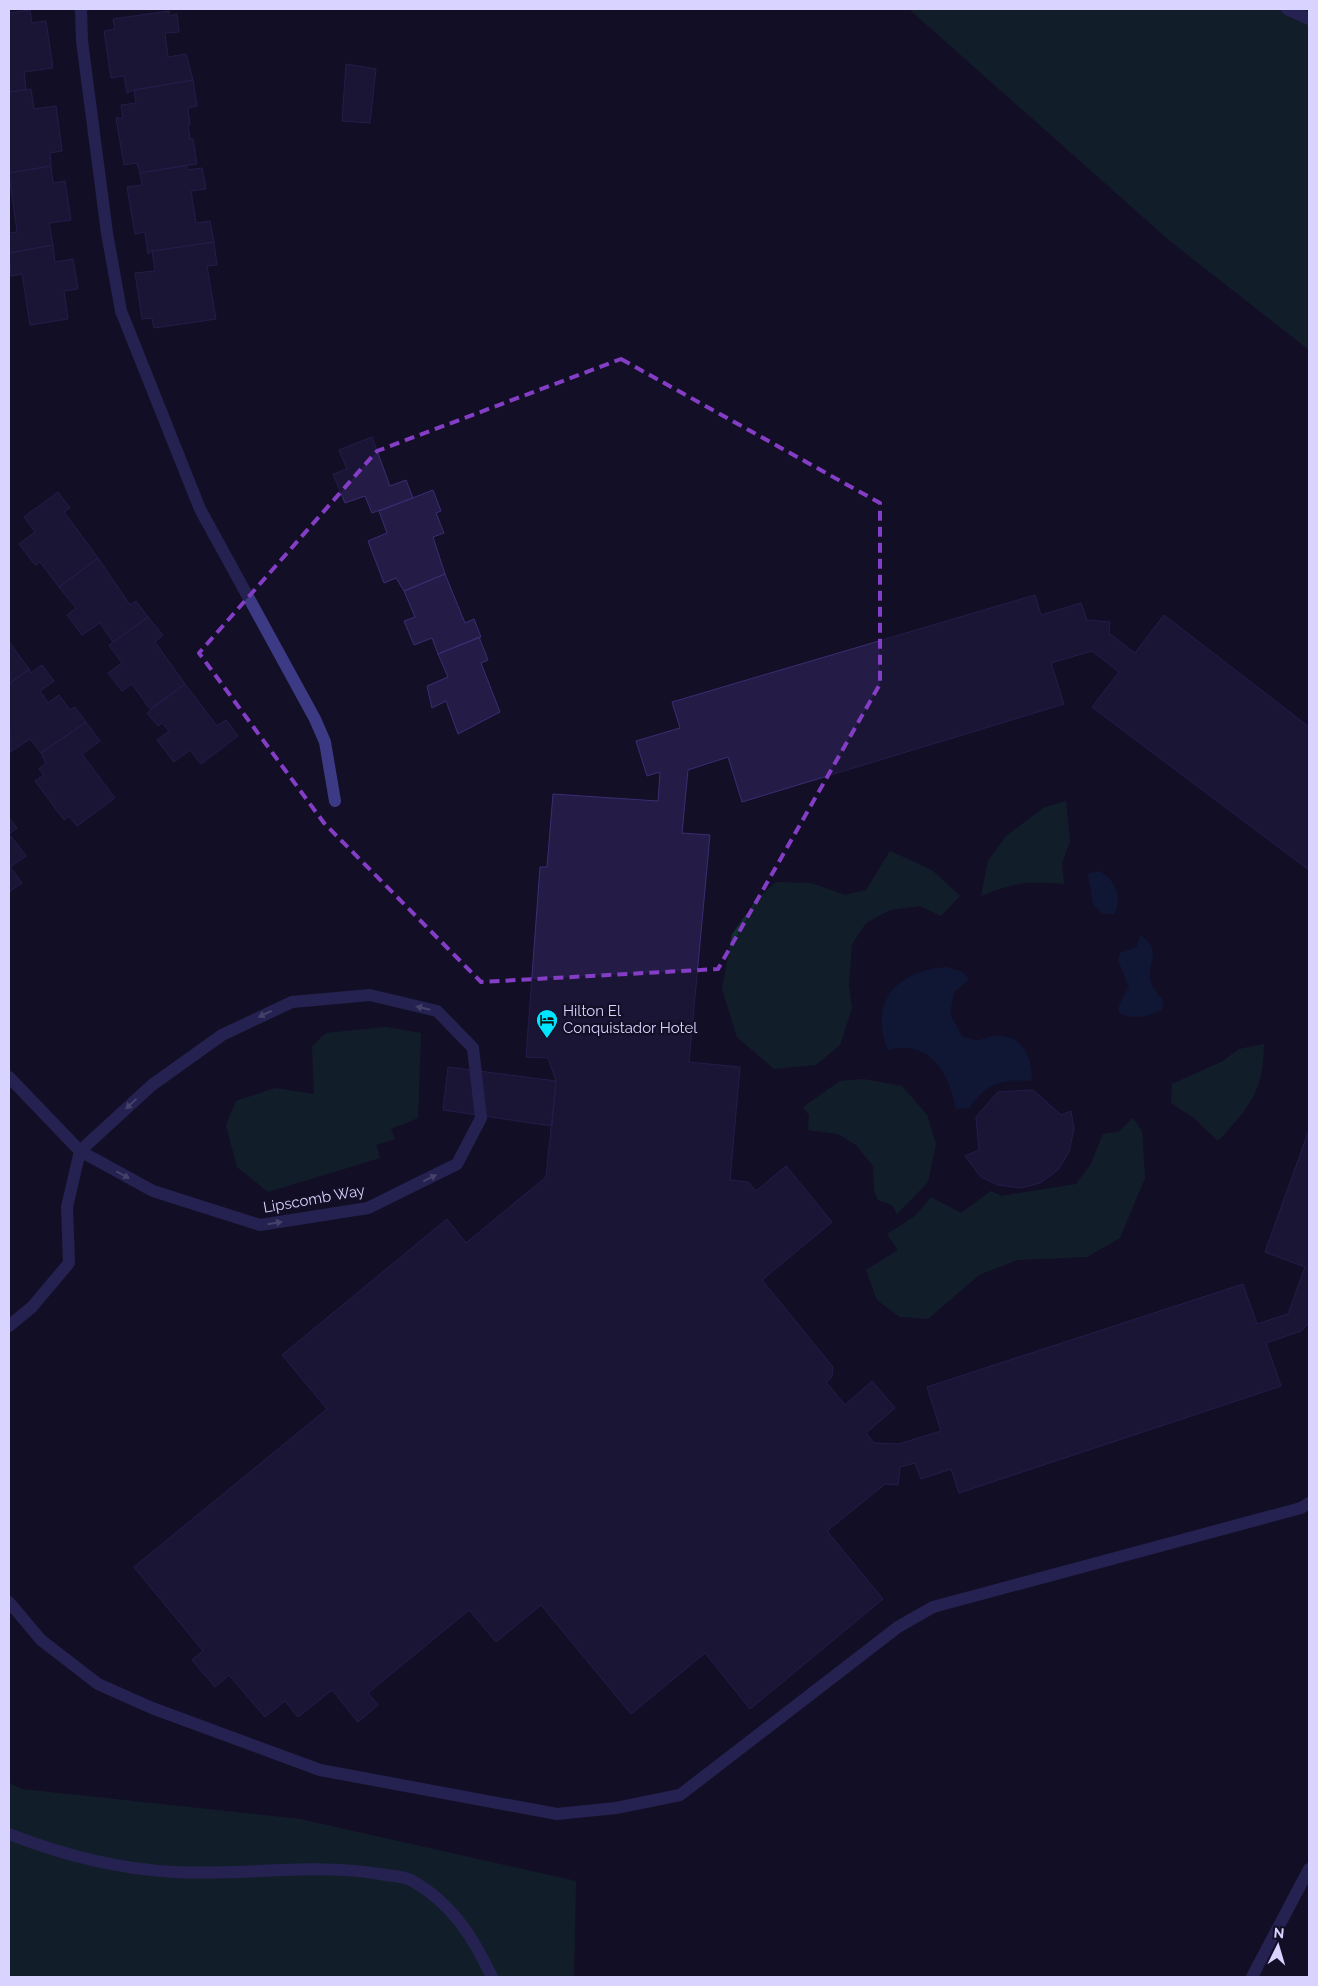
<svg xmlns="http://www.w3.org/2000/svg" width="1318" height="1986" font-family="Raleway,sans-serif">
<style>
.green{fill:#12302f}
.water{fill:#0c2248}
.building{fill:#241b47;stroke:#3b2d73}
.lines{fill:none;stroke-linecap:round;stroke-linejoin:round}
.lane{stroke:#3d3a85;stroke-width:12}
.street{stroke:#3d3a85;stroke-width:12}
.oneway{fill:#837fbc}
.marked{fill:none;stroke:#843dc5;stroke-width:4;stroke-dasharray:10 6;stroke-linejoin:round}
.labels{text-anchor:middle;stroke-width:4.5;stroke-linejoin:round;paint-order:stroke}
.poi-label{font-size:15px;fill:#d9d4ff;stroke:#130f26;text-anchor:start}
.street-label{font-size:15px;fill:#d9d4ff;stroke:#130f26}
</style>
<rect width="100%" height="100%" fill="#130f26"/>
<!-- green -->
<path class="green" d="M909,9H1309V350L1170,241Z
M1066,801L1070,841L1062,863L1064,884C1028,881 1015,882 981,896L988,861L1006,836L1045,807Z
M890,851L932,870L960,896L941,916L920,906L890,910L866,923L852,944L849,985L852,1008L840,1045L816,1065L774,1069L737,1037L722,989L732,934L758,898L776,882L811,883L845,895L866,890Z
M386,1027L421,1033L418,1118L391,1129L395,1139L376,1145L380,1158L268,1192L237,1167L226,1125L236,1101L275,1088L314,1094L312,1046L326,1033Z
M1264,1044C1263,1093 1250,1106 1218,1141L1194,1118L1171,1103L1172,1084L1223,1061L1239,1049Z
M863,1079L902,1086L927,1115L936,1144L928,1182L897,1214L892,1205L878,1200L874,1190L873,1166L856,1145L838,1134L808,1130L809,1115L803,1107L840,1081Z
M1133,1118L1142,1131L1145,1178L1120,1238L1087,1257L1017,1260L979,1275L928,1319L900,1317L877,1300L866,1270L898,1250L887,1234L915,1216L931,1197L961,1213L991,1191L1001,1196L1076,1184L1091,1164L1103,1134L1118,1132Z
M9,1783L22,1789L300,1819L576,1881L574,1977H9Z"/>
<!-- water -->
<path class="water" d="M1100,871C1116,882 1123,896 1114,915L1101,913L1093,903L1088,874Z
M1140,935C1166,952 1143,964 1152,985C1154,991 1160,995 1163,1001L1162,1009C1148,1017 1132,1021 1118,1012L1120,1003L1129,987L1118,960L1120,953L1137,947Z
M946,967L963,972L969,980L954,992L950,1014L962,1036C966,1038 972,1040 977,1040C983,1040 989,1036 996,1036C1023,1035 1032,1057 1032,1081C1002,1079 988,1082 969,1108L956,1109C949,1072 930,1039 888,1050C868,1001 898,971 946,967Z"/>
<!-- building -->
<path class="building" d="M30,10L32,23L46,21L53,68L24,72L26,90L9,92V13Z
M169,11L170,16L177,14L179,32L165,33L168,57L186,54L193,80L134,90L127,93L124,76L111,78L104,31L115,29L113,19Z
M346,64L376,69L370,123L342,121Z
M193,80L197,106L188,108L190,125H188L190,139H193L197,164L140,173L137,163L124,165L116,118H123L121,105L136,103L134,90Z
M31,89L34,109L56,106L62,151L50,153L51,166L9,173V92Z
M186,165L187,170L202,168L206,189L191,191L196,223L210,221L214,242L152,251L148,254L145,232L135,234L127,187L142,185L140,173Z
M51,166L53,183L65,181L71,220L49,223L53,245L9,253V233L17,232L9,173Z
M214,242L217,265L207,266L216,319L154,328L152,318L142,319L135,273L155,271L152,251Z
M53,245L55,262L73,259L78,289L64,291L68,319L30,325L22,274L11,276L9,253Z
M372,437L390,486L406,480L413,498L372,513L365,496L345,503L333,474L347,469L339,450Z
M433,490L441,511L436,513L444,533L433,537L445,574L404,591L396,578L384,583L368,541L387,533L379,511Z
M58,492L70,508L64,512L98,558L59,587L40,562L35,565L19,544L35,532L24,517Z
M98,558L130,605L136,601L148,617L113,642L100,623L82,635L67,615L76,608L59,587Z
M445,574L465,623L474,619L481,637L438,654L432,638L414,645L404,621L415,617L404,591Z
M1035,595L1041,615L1081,603L1087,620L1110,622L1109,633L1135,653L1164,615L1309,727V870L1092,707L1119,672L1092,651L1051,663L1064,704L742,802L728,757L688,770L682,833L710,835L689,1062L740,1067L730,1180L748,1182L756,1191L786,1166L832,1222L762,1280L833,1367L832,1377L826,1382L845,1405L872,1381L895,1408L866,1433L874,1443L899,1444L941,1431L927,1387L1243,1284L1257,1324L1288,1314L1305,1267L1265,1252L1309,1130V1323L1301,1331L1266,1343L1281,1386L959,1493L951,1469L921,1479L915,1463L900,1467L898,1485L885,1484L827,1531L883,1599L750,1709L705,1653L631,1714L541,1605L496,1642L469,1610L368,1693L378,1705L358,1722L332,1690L298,1717L285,1701L265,1717L229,1675L215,1687L192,1660L203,1651L134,1567L327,1409L282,1355L447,1219L466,1243L546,1177L556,1081L548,1058L526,1057L540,867H547L553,794L658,801L660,772L647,776L636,741L680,728L672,702Z
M148,617L163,635L155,642L185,684L150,709L132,684L122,691L108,673L122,663L109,645Z
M479,637L488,660L481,663L500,712L458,734L446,701L432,708L427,686L448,677L438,654Z
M9,642L29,669L9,684Z
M42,665L54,681L40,691L48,703L59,695L70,710L75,707L86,722L41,753L30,739L10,752L9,684L29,669L31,673Z
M185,684L217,726L226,720L238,736L201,764L190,750L174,762L157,740L169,731L162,723L158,726L147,713Z
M86,722L100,741L82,754L115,798L77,826L69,816L64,820L35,781L44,775L39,769L46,763L41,753Z
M9,818L17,828L9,834L26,856L10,867L22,883L9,892Z
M448,1067L556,1081L552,1126L443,1110Z
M1033,1090L1061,1115L1071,1111L1074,1129L1069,1152L1058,1170L1040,1183L1021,1188L998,1185L981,1177L965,1156L979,1150L976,1117L998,1092Z"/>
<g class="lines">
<!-- lane -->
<path class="lane" d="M81,9L82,41L107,233L121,311L200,509L315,719L325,742L335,801
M1287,9L1309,19
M9,1326L32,1307L69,1263L67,1207L80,1151
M9,1602L41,1640L98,1684L152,1708L320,1770L557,1814L616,1808L680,1795L898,1627L933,1607L1301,1508L1309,1503
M9,1834C60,1854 119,1869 174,1872C244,1876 317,1862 386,1875C394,1876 404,1877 411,1880C452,1903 473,1937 492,1977"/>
<!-- street -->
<path class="street" d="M9,1077L80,1151L153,1191L260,1225L368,1208L457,1164L481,1118L473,1048L437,1011L370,995L292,1002L222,1035L152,1085L80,1151
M1252,1977L1309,1869"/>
</g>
<!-- one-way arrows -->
<defs><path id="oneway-solid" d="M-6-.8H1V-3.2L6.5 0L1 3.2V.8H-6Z" transform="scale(1.25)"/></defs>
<g class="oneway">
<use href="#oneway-solid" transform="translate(423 1008) rotate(-167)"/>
<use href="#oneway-solid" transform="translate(265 1014) rotate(155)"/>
<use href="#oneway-solid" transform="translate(131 1104) rotate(137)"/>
<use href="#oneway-solid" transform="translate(123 1175) rotate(28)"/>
<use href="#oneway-solid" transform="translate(430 1178) rotate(-26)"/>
<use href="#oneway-solid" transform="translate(275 1223) rotate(-9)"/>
</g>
<!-- marked area -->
<path d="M0 0H1318V1986H0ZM621,359L880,503V684L718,969L481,982L324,823L199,653L377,451Z" fill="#130f26" fill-opacity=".55" fill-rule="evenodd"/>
<path class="marked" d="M621,359L880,503V684L718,969L481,982L324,823L199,653L377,451Z"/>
<!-- icons -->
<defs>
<g id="hotel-pin" transform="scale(1.125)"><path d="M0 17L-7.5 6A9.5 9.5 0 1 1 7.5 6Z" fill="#00e5ff" stroke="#130f26"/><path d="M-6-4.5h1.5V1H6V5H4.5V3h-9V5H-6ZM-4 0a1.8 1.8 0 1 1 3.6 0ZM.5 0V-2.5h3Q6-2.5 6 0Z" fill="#111"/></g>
</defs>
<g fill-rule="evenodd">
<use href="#hotel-pin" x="547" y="1020"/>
</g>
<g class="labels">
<!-- poi labels -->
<g class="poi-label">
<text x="563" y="1016">Hilton El<tspan x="563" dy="17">Conquistador Hotel</tspan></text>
</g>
<!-- street labels -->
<g class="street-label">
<text transform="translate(314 1199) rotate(-10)" y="5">Lipscomb Way</text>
</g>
</g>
<!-- border -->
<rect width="1318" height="1986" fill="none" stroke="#d9d4ff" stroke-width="20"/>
<!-- north arrow -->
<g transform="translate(1278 1946) rotate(5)" stroke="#130f26" stroke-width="4" paint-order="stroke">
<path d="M0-4L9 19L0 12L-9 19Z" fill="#d9d4ff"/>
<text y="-8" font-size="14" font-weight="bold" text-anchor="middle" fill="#d9d4ff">N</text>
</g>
</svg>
